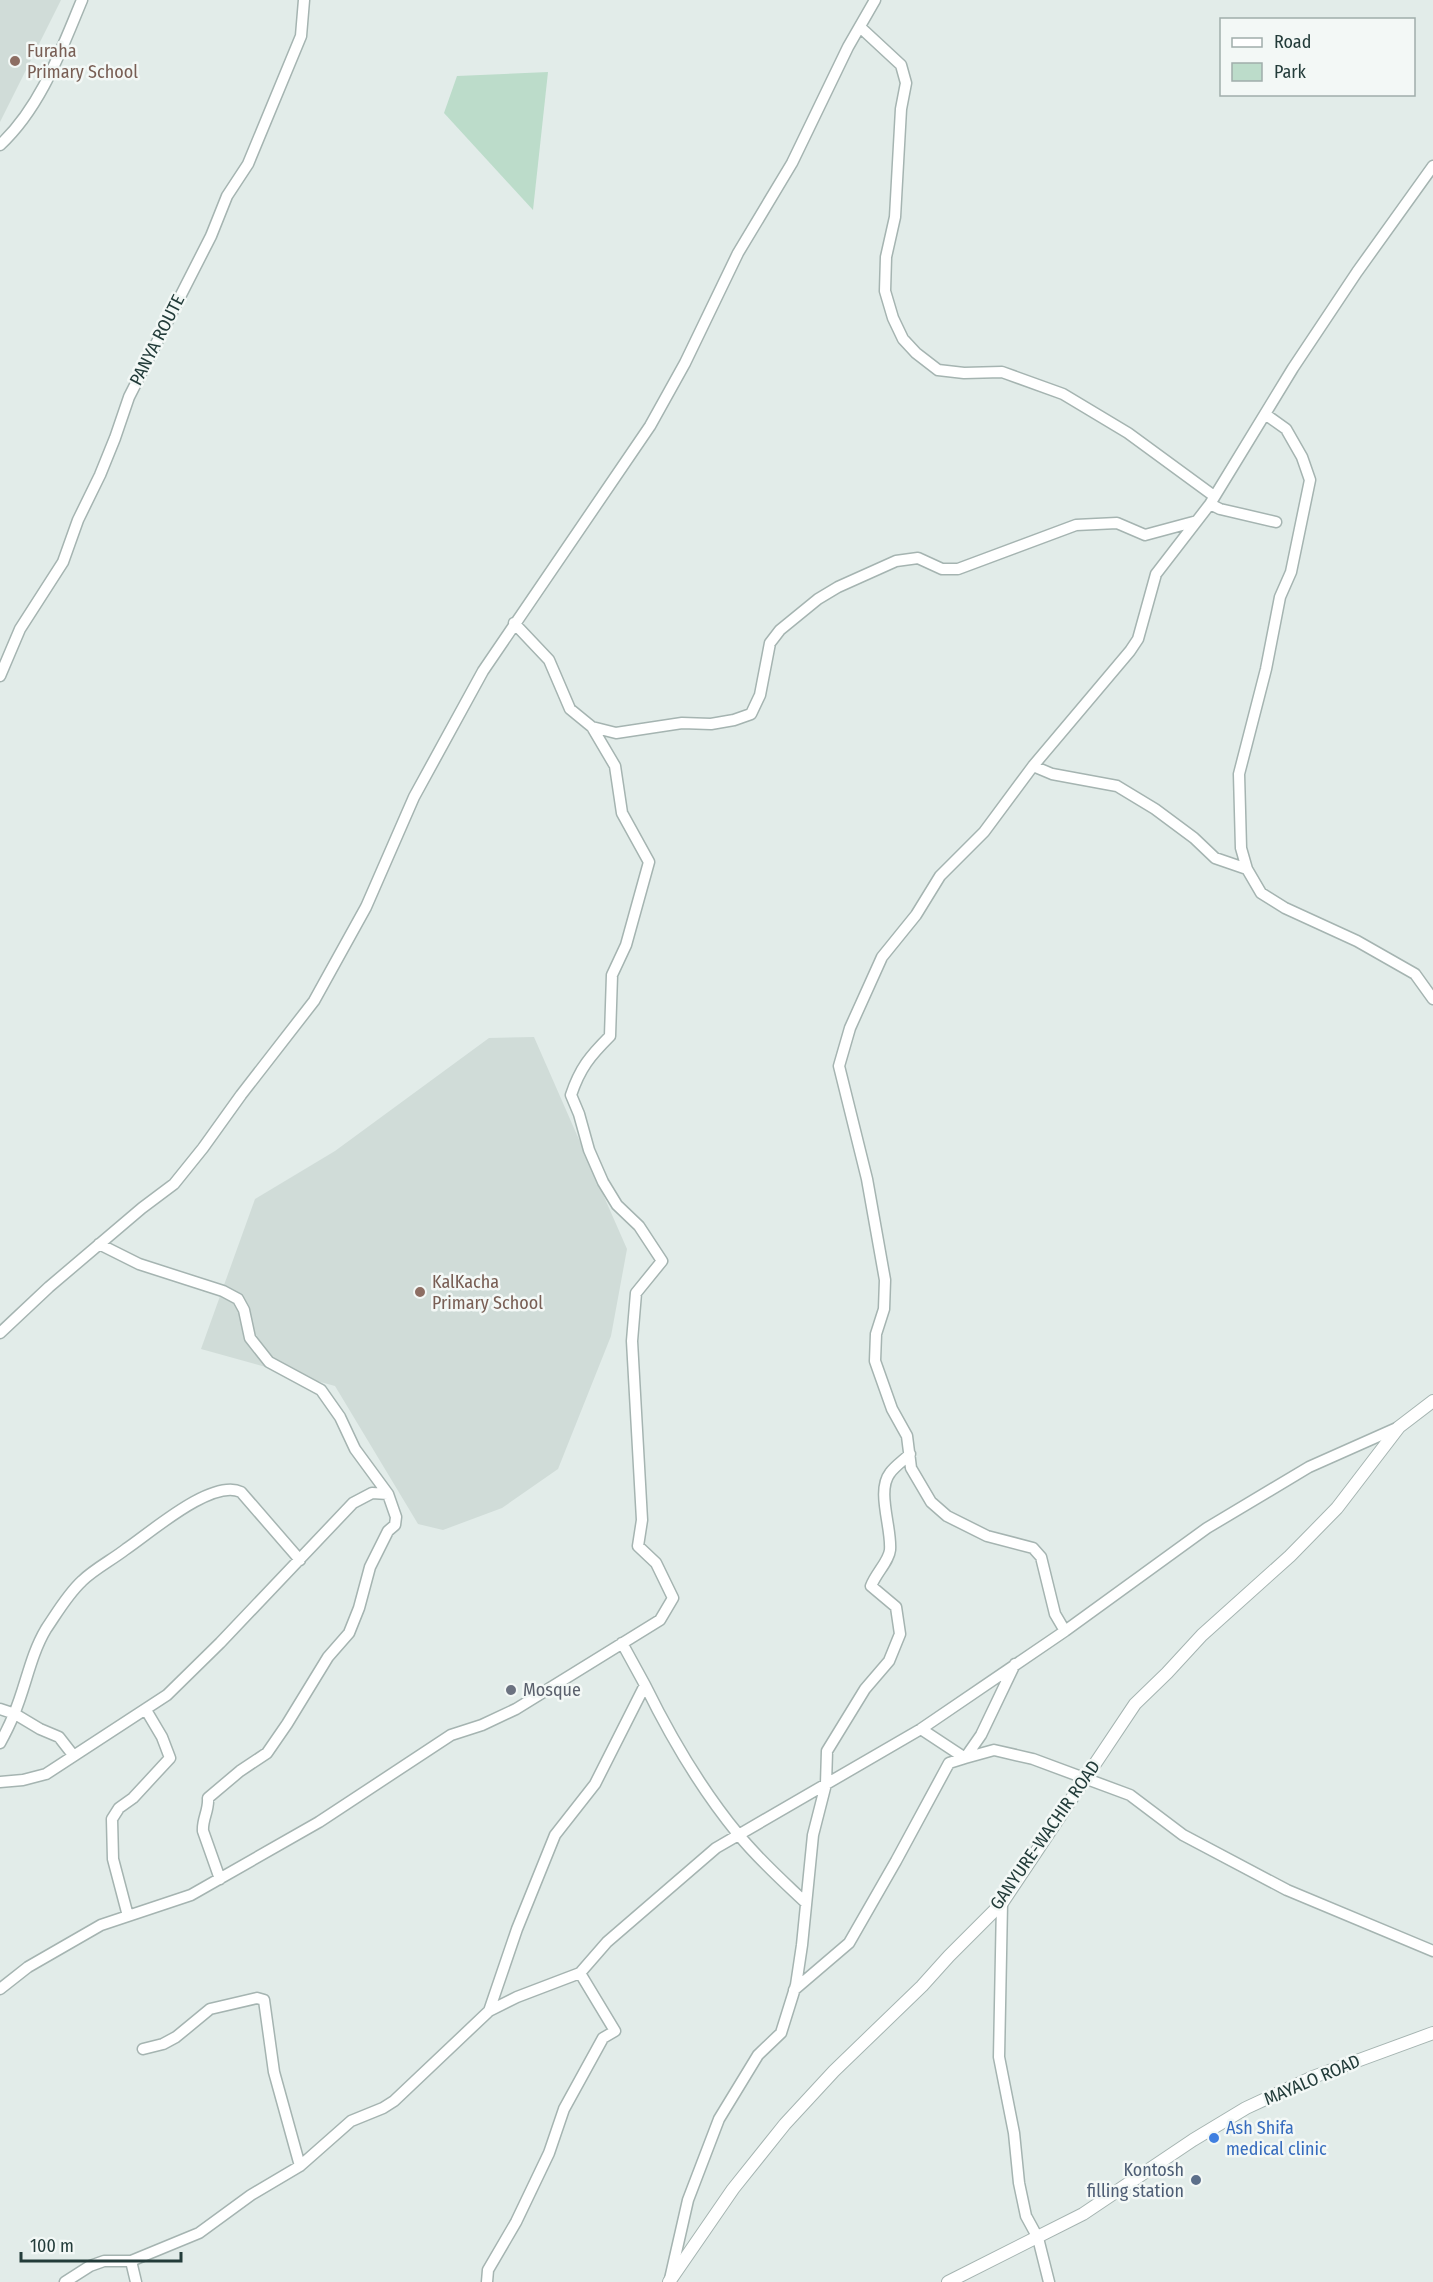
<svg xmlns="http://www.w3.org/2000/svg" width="1433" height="2282" font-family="'Fira Sans Condensed',sans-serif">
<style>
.built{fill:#d0dcd8}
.green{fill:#bcdcca}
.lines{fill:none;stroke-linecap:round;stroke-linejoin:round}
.minor-casing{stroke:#a5b4b1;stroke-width:13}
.tertiary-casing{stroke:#a5b4b1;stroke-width:14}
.minor{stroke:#fff;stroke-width:10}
.tertiary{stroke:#fff;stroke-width:12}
.education-dot{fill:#8d6e63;stroke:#f3f8f6;stroke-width:2}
.worship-dot{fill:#6b7280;stroke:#f3f8f6;stroke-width:2}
.shop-dot{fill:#3f7fe0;stroke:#f3f8f6;stroke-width:2}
.service-dot{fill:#5c6f8a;stroke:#f3f8f6;stroke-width:2}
.labels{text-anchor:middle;stroke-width:5;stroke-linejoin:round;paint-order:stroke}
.education-label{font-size:18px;fill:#785e54;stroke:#f3f8f6;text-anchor:start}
.street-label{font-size:18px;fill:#233c3a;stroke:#f3f8f6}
.worship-label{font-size:18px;fill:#5b616d;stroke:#f3f8f6;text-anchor:start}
.shop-label{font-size:18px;fill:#366cbe;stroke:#f3f8f6;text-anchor:start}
.service-label{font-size:18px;fill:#4e5e75;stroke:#f3f8f6;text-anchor:end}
</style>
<rect width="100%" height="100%" fill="#e2ece9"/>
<!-- built -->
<path class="built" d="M0,0H61L0,122Z
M534,1037L627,1249L611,1336L558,1469L502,1508L443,1530L418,1524L335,1386L201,1349L255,1199L335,1151L489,1038Z"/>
<!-- green -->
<path class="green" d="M548,72L533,210L444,113L457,76Z"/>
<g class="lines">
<!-- minor casing -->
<g class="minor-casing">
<path id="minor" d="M860,27L901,65L906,83L901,109L895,217L886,257L885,291L893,318L903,339L916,353L938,370L964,373L1002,372L1063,394L1128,433L1214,496
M0,145C41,107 61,50 82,0
M1210,504L1220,509L1276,522
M0,676L20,629L63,562L78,520L100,475L115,438L129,397L211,236L227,196L248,164L301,36L304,0
M592,727L616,733L682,723L711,724L734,720L751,714L760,695L770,643L780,630L818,599L838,587L896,561L918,558L942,569H958L1076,525L1117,523L1145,535L1197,521
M1033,766L1052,774L1117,786L1155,809L1194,838L1215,858L1247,869L1261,893L1285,908L1357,941L1415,974L1433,999
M1247,869L1241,848L1239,774L1266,669L1280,597L1291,572L1310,480L1302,457L1286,429L1265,414
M99,1244L139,1264L223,1291L238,1299L244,1310L250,1338L269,1362L321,1390L340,1417L355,1449L388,1494L396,1517L395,1525L388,1531L370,1567L359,1608L349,1633L328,1657L287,1724L267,1753L240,1771L208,1798C209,1811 202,1819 203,1831L220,1879
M0,1333L49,1287L142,1208L174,1184L203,1148L241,1095L314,1001L366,907L414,797L483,671L650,426L685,363L738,253L792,163L848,47L875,0
M1065,1631L1055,1614L1041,1557L1033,1548L987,1536L947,1516L931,1502L911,1468L907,1436L892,1409L875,1361L876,1334L884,1309L885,1280L867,1179L839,1066L850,1028L882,957L916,915L940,876L984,832L1033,766L1130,651L1138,639L1156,574L1210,504L1293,368L1357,272L1433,166
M645,1685C671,1738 701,1789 738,1834C758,1859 783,1881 806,1903
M0,1709L15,1714L40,1729L59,1737L73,1755
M921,1729L965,1758L994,1750L1033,1759L1130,1795L1183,1835L1287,1890L1433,1951
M0,1743C5,1734 10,1724 14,1714C26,1686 30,1656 46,1629C57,1613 67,1595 82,1581C94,1569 112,1560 126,1549C150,1533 212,1478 241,1492L300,1560
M0,1782L23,1780L46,1774L167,1695L220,1643L353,1503L372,1493L388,1494
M1002,1903L999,2057L1014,2133L1019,2183L1026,2216L1038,2238L1049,2282
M128,1916L113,1859L112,1819L119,1808L133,1798L170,1758L162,1737L146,1710
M0,1989L28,1967L101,1925L191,1895L319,1822L451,1735L482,1725L516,1709L660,1620L673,1598L656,1563L638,1546L642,1520L632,1341L636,1293L662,1261L639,1226L617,1205L603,1182L589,1150L579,1114L571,1095C580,1068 590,1056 610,1036L612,975L626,945L649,862L622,813L615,766L592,727L570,709L549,660L514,623
M794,1990L849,1943L896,1861L949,1763L965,1758L981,1735L1015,1664
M489,2011L517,1929L555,1835L595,1784L645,1685L622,1643
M143,2049L163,2044L176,2037L210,2009L257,1998L264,2000L274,2072L300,2166
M131,2261L136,2282
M670,2279L688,2200L719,2119L758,2055L781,2033L796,1985L802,1945L813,1835L826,1784L827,1751L865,1689L889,1661L900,1634L896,1607L871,1586C876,1573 889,1561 890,1550C892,1528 876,1491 890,1473C895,1466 904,1460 910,1454
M65,2282L90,2266L104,2261H131L199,2233L251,2195L300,2166L351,2121L383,2108L394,2101L489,2011L517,1997L580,1973L607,1942L716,1848L921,1729L1065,1631L1207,1528L1309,1467L1399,1427
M487,2282L488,2270L516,2222L549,2153L564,2109L603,2038L615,2031L580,1973"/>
</g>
<!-- tertiary casing -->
<g class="tertiary-casing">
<path id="tertiary" d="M669,2282L733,2189L785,2124L834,2071L922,1986L949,1956L1002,1903L1135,1704L1167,1673L1202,1635L1290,1556L1337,1508L1399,1427L1433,1401
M948,2282L1083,2214L1193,2140L1246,2108L1313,2077L1433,2033"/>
</g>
<!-- minor -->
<use href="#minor" class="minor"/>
<!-- tertiary -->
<use href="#tertiary" class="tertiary"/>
</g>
<!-- markers -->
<g class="education-dot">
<circle cx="15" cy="61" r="6"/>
<circle cx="420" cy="1292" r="6"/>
</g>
<circle class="worship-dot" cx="511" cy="1690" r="6"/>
<circle class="shop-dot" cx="1214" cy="2138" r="6"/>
<circle class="service-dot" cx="1196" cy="2180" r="6"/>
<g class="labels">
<!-- education labels -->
<g class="education-label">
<text x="27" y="57">Furaha<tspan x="27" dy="21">Primary School</tspan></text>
<text x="432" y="1288">KalKacha<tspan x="432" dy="21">Primary School</tspan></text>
</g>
<!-- street labels -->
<g class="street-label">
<text transform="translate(157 340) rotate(-63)" y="6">PANYA ROUTE</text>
<text transform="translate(1045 1835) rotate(-55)" y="6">GANYURE-WACHIR ROAD</text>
<text transform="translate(1312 2080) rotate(-23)" y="6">MAYALO ROAD</text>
</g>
<!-- worship labels -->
<g class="worship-label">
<text x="523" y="1696">Mosque</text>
</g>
<!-- shop labels -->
<g class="shop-label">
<text x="1226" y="2134">Ash Shifa<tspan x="1226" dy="21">medical clinic</tspan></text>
</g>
<!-- service labels -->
<g class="service-label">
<text x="1184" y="2176">Kontosh<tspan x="1184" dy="21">filling station</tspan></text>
</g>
</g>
<!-- legend -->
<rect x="1220" y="18" width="195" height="78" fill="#f3f8f6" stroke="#a0adab" stroke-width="1.5"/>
<rect x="1232" y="38" width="30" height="9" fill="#ffffff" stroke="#a0adab" stroke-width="1.5"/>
<text x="1274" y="48" font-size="18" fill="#233c3a">Road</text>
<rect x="1232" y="63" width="30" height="18" fill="#bcdcca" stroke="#a0adab" stroke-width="1.5"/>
<text x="1274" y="78" font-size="18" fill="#233c3a">Park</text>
<!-- scale -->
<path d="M21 2252v9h160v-9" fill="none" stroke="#233c3a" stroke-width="3"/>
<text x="30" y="2252" font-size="18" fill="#233c3a" stroke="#f3f8f6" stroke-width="4.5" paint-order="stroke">100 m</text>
</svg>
